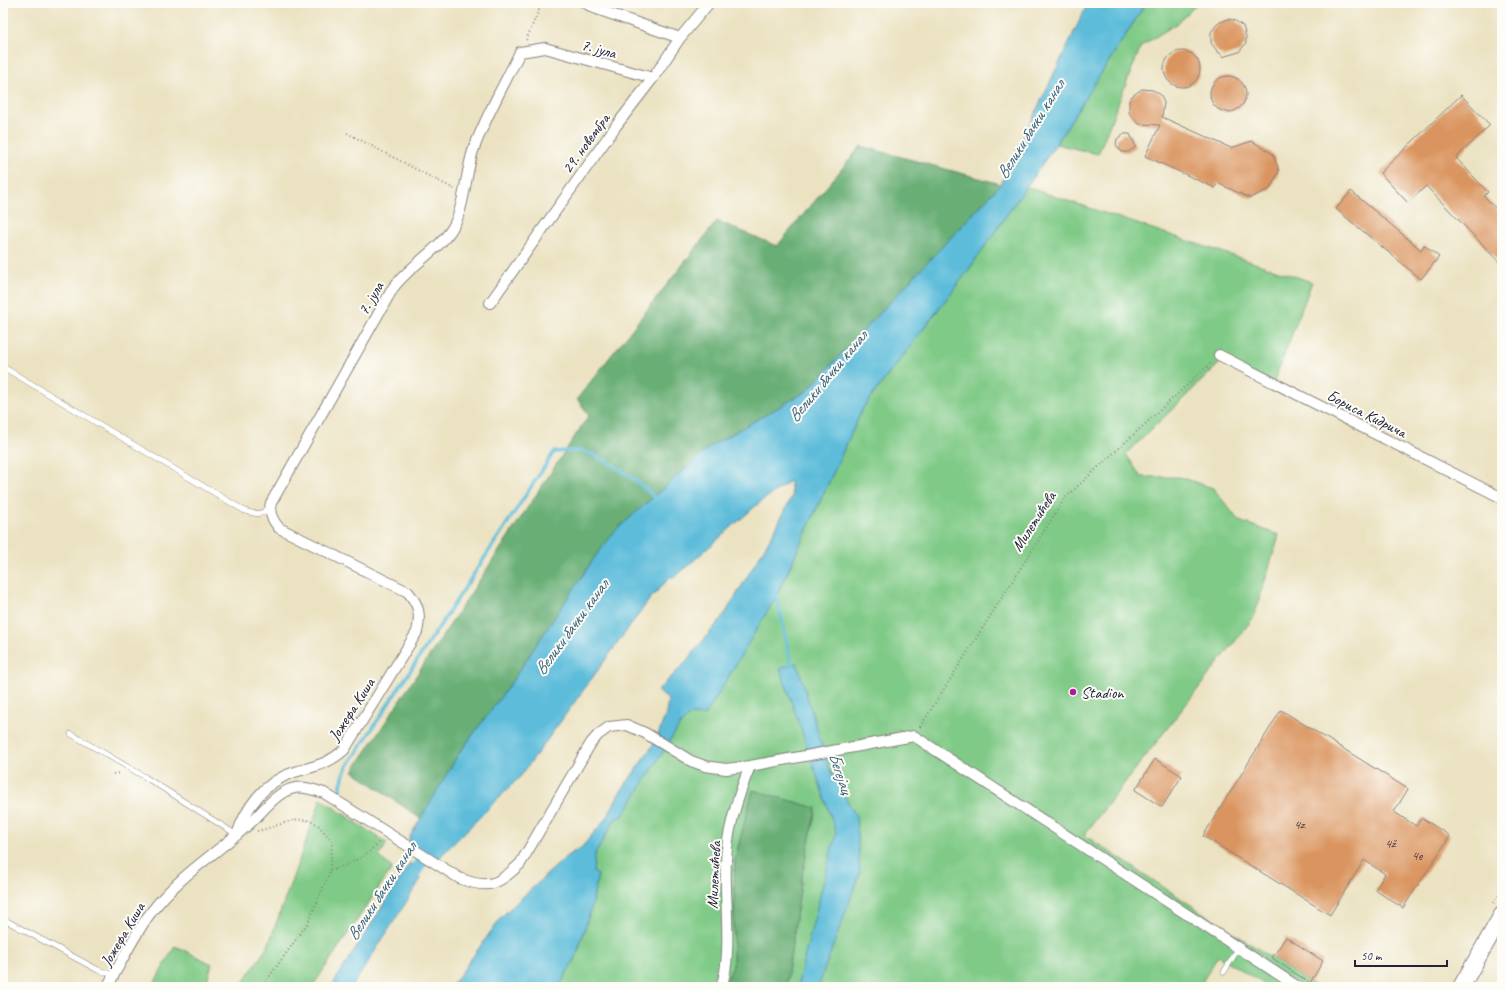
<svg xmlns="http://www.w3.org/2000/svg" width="1505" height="990" font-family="Caveat,sans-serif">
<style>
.green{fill:#80ca87;stroke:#517661}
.forest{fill:#68ae74;stroke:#456858}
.water{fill:#5cbcda;stroke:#3f6f8a}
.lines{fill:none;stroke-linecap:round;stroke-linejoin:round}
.stream{stroke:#5cbcda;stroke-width:3.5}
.canal{stroke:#5cbcda;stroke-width:13}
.building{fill:#da945f}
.lane-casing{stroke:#86827e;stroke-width:6}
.street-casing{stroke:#86827e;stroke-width:12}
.primary-casing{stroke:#86827e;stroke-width:18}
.path{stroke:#86827e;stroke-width:2;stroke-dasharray:1 3;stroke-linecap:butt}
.lane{stroke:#fff;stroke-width:5}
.street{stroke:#fff;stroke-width:10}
.primary{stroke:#fff;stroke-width:16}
.poi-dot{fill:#b5179e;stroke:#fdfcf7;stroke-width:1.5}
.labels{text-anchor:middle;stroke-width:4;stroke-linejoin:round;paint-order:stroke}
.number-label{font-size:14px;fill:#503e44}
.street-label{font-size:16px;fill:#22223b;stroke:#fdfcf7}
.poi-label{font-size:16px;fill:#22223b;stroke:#fdfcf7;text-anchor:start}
.water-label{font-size:17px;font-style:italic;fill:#39607b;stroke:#fdfcf7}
</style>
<rect width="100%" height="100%" fill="#fdfcf7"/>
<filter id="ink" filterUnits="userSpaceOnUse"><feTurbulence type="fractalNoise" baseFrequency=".025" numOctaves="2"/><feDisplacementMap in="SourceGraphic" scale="8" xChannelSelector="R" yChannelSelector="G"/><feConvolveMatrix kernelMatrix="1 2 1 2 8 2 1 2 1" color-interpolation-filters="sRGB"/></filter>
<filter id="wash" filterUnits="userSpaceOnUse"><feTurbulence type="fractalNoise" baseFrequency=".012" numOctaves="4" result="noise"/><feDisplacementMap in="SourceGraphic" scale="16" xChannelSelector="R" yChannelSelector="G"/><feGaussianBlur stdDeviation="0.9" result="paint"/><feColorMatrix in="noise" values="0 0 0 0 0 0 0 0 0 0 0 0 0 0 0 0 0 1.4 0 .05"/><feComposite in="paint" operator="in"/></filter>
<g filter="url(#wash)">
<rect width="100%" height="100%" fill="#ebe2c1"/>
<!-- green -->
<path class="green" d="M1146,3H1198L1179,22L1141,46L1098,154L1056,144Z
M1026,187L1312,282L1273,384L1223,360L1126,454L1141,477H1180L1213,488L1239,521L1279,535L1254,617L1084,835L1316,987H1269L1218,956L1199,987H786L802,876L816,809L753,790L735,859L733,965L724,987H559L577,954L591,908L598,875L593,872L595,854L616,818L680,725L690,715L776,597L863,408L967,272Z
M321,799L387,843L379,856L392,868L312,987H240L268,946Z
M175,946L212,964L205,987H152Z"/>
<!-- forest -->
<path class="forest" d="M861,146L1001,184L807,391L711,446L615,531L595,557L511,683L458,755L421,819L353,771L589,415L577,399L717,221L777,246Z
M753,790L816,808L802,876L786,987H724L733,965L735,859Z"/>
<!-- water -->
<path class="water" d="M1088,3H1146L1056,144L967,272L863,408L776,597L705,716L690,715L680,725L622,817L616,818L595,854L593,872L598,875L591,908L577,954L559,987H451L502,916L568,855L582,847L607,817L619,794L655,742L666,714L668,699L657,691L683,665L725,614L775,530L792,496L790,481L759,503L674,578L671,576L649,600L520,777L430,867L414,856L408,840L458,755L511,683L595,557L615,531L711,446L807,391L1001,184Z
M797,663L829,768L856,816L860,873L818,987H797L836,832L780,668Z
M410,863L421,872L418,876L421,879L352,987H331Z"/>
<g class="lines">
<!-- stream -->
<path class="stream" d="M776,594L792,668
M339,792L345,770L554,452C566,451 580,449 591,454C610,461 643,484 656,499"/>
<!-- canal -->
<path class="canal" d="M407,883L432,846"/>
</g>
<g id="blocks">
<!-- building -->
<path class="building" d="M1228,19L1234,20L1243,26L1246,37V43L1239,52L1222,57L1223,55L1218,52L1211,43V32L1218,23Z
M1164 69a18 18 0 1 1 36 0a18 18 0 1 1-36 0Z
M1210 94a18 18 0 1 1 36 0a18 18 0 1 1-36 0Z
M1142,89L1153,90L1161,95L1164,103L1162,117L1231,148L1252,141L1273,154L1279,171L1270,189L1250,198L1217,183L1215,188L1145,156L1160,125L1139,124L1129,113V101L1132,96Z
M1461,95L1490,125L1456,158L1488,192L1484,196L1502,215V265L1426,186L1408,203L1380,173Z
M1123,134H1130L1136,147L1128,152H1122L1116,145L1117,139Z
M1351,191L1421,250L1424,245L1439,257L1421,279L1336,209Z
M1281,710L1408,789L1394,812L1416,826L1422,818L1450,836L1403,908L1375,890L1385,874L1364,860L1330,915L1203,836Z
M1155,759L1182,776L1162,807L1135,790Z
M1286,937L1323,961L1310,983L1272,958Z"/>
</g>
</g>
<g filter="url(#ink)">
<use href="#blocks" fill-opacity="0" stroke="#86827e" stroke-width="1"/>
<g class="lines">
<!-- lane casing -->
<g class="lane-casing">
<path id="lane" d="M3,367L245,511C254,514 263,516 268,507
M71,734L145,777L237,835
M3,919L98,970L114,975
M1224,972L1238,949"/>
</g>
<!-- street casing -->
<g class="street-casing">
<path id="street" d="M585,3L594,8L680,38
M490,303L616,126L653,78L680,38L709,3
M1219,355L1502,498
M237,835C245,809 264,782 292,773C313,766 326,766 344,750L417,632C421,615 419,605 408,592L279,528C273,521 268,513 271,503L393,288C409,266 443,247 454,225C464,208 466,172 473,151C485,117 504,85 520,52L545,48L653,78
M107,987C122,962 134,934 152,911C178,877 215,854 247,826C261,814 274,794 291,789C302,785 314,790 324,793L459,878C489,890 497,885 520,864L591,743L598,735L609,727L627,725L645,733L691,761L705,766L726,769L750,766L914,736L1298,987
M721,987C733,957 724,896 726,861C727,829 738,796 750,766"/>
</g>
<!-- primary casing -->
<g class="primary-casing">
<path id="primary" d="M1461,987L1502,915"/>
</g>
<!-- path -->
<path class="path" d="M526,40L542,3
M347,133L454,189
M920,727L1065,498L1212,362
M113,774L120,773
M257,831C276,828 303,810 320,827C324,832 328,837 332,842L330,871L308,923L262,987
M330,871C349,864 367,857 380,841
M1494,903L1502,889"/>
<!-- lane -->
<use href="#lane" class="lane"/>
<!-- street -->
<use href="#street" class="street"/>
<!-- primary -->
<use href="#primary" class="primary"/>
</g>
</g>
<!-- markers -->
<circle class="poi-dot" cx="1073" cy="692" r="4"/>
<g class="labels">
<!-- number labels -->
<g class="number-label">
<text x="1299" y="829">4z</text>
<text x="1390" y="848">4ž</text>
<text x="1417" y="860">4e</text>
</g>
<!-- street labels -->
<g class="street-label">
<text transform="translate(599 48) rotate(16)" y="6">7. јула</text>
<text transform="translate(585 143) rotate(-54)" y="6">29. новембра</text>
<text transform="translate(370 298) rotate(-60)" y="6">7. јула</text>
<text transform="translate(1367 413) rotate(27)" y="6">Бориса Кидрича</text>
<text transform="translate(1033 521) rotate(-57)" y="6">Милетићева</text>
<text transform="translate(351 709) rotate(-57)" y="6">Јожефа Киша</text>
<text transform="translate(713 875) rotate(-87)" y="6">Милетићева</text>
<text transform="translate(122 934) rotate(-59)" y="6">Јожефа Киша</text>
</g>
<!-- poi labels -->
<g class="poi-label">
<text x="1081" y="698">Stadion</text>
</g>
<!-- water labels -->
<g class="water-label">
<text transform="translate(1030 129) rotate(-58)" y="6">Велики бачки канал</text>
<text transform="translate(827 376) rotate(-50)" y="6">Велики бачки канал</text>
<text transform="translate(571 627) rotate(-54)" y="6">Велики бачки канал</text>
<text transform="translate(841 773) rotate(71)" y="6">Бегејац</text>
<text transform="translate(381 891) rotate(-57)" y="6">Велики бачки канал</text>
</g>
</g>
<!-- margin -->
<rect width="1505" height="990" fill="none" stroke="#fdfcf7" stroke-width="16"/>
<!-- scale -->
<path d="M1355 960v6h92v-6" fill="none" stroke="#22223b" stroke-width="2"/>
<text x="1361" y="960" font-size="12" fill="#22223b" stroke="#fdfcf7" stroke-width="3" paint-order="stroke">50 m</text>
</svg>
